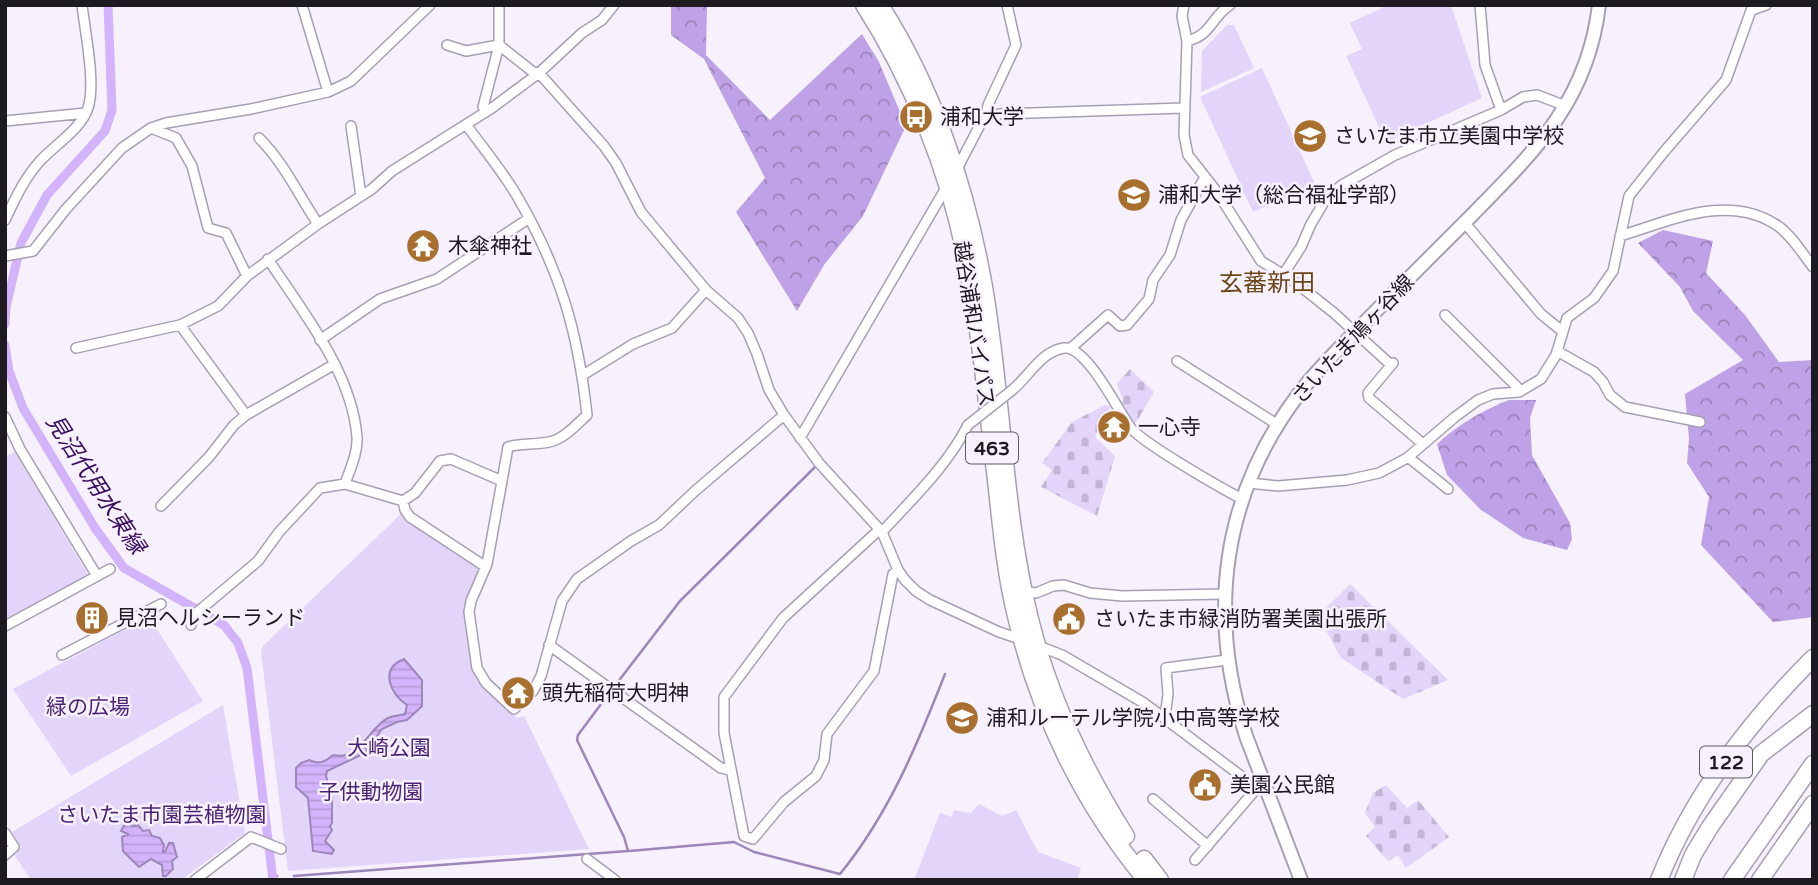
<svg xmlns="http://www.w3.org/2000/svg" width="1818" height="885" font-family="'Varela Round','Noto Sans JP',sans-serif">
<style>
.green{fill:#e3d4f9}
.forest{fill:url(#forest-crowns)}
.cemetery{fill:url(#cemetery-stones)}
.water{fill:url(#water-rules);stroke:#9c86ba;stroke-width:2}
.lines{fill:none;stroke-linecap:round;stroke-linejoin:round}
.stream{stroke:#9c86ba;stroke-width:2.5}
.canal{stroke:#d3b4fc;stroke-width:9}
.street-casing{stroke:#a79fb3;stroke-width:12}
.secondary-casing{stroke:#a79fb3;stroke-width:16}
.highway-casing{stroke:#a79fb3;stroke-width:19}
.street{stroke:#fff;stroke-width:9}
.secondary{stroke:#fff;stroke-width:12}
.highway{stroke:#fff;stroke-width:16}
.street-bridge-casing{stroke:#a79fb3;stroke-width:12;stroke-linecap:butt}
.street-bridge{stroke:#fff;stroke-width:9}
.labels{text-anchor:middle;stroke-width:5;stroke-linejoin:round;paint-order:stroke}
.shield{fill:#f6f1fd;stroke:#5e5a63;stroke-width:2}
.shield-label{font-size:19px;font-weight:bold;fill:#1d1a21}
.poi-label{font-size:21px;fill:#1d1a21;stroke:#f6f1fd;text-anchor:start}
.street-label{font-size:21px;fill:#1d1a21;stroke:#f6f1fd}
.park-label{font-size:21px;fill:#4c2274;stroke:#f6f1fd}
.water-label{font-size:23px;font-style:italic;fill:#3a0c5f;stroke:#f6f1fd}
.quarter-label{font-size:24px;fill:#6d4619;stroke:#f6f1fd}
</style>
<defs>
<pattern id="forest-crowns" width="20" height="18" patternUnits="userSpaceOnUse" patternTransform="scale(1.75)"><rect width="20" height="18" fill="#bfa1e7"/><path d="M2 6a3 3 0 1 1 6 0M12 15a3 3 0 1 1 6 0" fill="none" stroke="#9b82bb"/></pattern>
<pattern id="cemetery-stones" width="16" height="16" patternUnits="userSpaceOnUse" patternTransform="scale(1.75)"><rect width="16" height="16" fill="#e3d4f9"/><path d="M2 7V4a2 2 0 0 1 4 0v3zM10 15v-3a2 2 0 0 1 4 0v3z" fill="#c2b5d5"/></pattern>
<pattern id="water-rules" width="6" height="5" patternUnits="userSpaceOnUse" patternTransform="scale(1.75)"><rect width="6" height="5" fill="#d3b4fc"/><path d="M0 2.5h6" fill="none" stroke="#b59ad8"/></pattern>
</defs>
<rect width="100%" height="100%" fill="#f6f1fd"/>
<!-- green -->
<path class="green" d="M1388,5H1451L1482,98L1386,142L1346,56L1362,49L1350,23Z
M1227,25H1234L1254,68L1201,92L1202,51Z
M1262,68L1315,184L1253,212L1200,97Z
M15,452L89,576L5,619V457Z
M403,512L478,565L480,571L468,601L484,685L517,718L524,716L589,849L288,871L261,652L263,646Z
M149,617L203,701L71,776L13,689Z
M223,705L245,833L181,880H31L15,856L21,847L12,832Z
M979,804L1002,816L1016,810L1038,852L1081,868L1077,880H914L940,813L952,817L954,810L971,813Z"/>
<!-- forest -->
<path class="forest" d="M707,5L706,55L770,120L862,34L879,62L906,126L863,216L824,265L797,311L736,212L765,178L704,59L671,35V6Z
M1663,230L1713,241L1706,273L1745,315L1779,362L1813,360V617L1773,622L1701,545L1709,497L1687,463L1689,439L1685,394L1743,360L1693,311L1680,287L1638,243Z
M1509,400H1536L1530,418L1532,455L1570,523L1572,539L1567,550L1523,538L1480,509L1447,475L1437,444C1459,424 1481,411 1509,400Z"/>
<!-- cemetery -->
<path class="cemetery" d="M1130,369L1154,392L1134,426L1119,406L1123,400L1117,384Z
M1105,405L1111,406L1095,437L1115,456L1097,516L1041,487L1052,470L1042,463L1072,422Z
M1350,584L1448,680L1403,699L1341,658L1324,627L1313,621Z
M1386,785L1407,808L1418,800L1449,837L1406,868L1398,855L1388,861L1366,836L1375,827L1365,813L1373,793Z"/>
<!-- water -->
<path class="water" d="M404,659L422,680V706L407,720L397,722L382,729L365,753L327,771L326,776L332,798V823L330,826L332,830L325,841L334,850L332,854L313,851L308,798L296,787V768L301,763L309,760C319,765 325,762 333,755C361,761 368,728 388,718C394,715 400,716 405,714L407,705C390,694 379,669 404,659Z
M126,822L133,826L138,825L143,831L149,830L152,836L160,838L164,845L163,852H165L169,843H173L177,857L172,861L173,869L166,876H163L162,865L151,859L139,867L123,851L122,837L128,834L121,831Z"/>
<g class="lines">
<!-- stream -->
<path class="stream" d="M614,687L680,601L816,466
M629,851L734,842L754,852L840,874C889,814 917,745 945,674
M273,876H277
M294,876L628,851L624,837L577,740L578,735L607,696"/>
<!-- canal -->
<path class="canal" d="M5,324L6,307L21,243L47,195L105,131L112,110L108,5
M5,345L9,371L23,408L95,528L124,568L224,625L238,643L247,668L273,880"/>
<!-- street casing -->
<g class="street-casing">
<path id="street" d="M302,5L328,92
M499,5V45L533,72L539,73L604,146L616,163L641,212L706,290L738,318L748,333L757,354L769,390L784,415L819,463L882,532L898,570L905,580L916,591L930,600L999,632L1023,640
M1184,5L1182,16L1187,41L1184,135L1188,155L1217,192L1261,261L1295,282L1334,313L1391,365
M1480,5L1485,65L1501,110
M1752,10L1766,5
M1187,41C1212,35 1211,17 1230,5
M447,45L466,51L499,45L483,107L486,112
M986,117L988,105L1016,45L1007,5
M5,121L86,113
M351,126L361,196
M151,128L176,138L192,166L208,228L226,233L247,276L318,224L372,189L392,171L492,108L539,73L582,33L602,20L614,5
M259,138C284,163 298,194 318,224
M956,171L982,121L986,117L999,114L1184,108
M5,220C15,199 25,177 41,160C56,144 81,129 88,108C96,84 85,31 82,5
M1464,222L1541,314L1562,331
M1620,236C1670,221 1729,192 1778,226C1792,236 1802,253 1813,267
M5,256L33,251L66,209L122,148L151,128L166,123L251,109L328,92L351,81L430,5
M268,259C302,311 352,372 357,437C358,453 350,469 345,484
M1283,275L1301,247L1311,224L1327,197L1342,185L1395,155L1501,110L1523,97L1537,95L1566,106
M1445,315L1521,391
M180,325L246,415
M320,340L380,299L437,279L528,219
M76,348L180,325L218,306L247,276
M1071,348L1108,315L1120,326L1127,325L1149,299L1153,280L1170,255L1181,220L1205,177
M1557,351L1594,372L1603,382L1610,395L1625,407L1700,422
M1177,361L1278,425
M1393,363L1368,393L1369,398L1423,444
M583,375L633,344L672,328L706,290
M1011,391C1028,378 1041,351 1064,348C1086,345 1118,410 1130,427C1142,443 1221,488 1242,499
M5,417L20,449L97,576
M800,438L947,186
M1408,457L1448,489
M502,481L487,564L471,601L469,612L477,668L486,683L514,709L533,691L541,676L562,601L577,579L631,541L659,525L695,491L784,415
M1249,483L1278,486L1347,480L1379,473L1407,458L1455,417L1478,400L1493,394L1519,392L1541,379L1556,355L1567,318L1594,298L1613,271L1629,196L1663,153L1726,80L1753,5
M403,501L405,510L410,517L486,567
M161,506L209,457L234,425L246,415L335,364
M880,529L783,618L724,697V733L744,836L753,839L784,802L816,776L824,760L827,734L874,671L893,574L898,570
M882,532C913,498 947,466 968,425
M1024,592L1036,593L1053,586L1064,585L1090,593L1122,596L1224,594
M191,625L194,615L258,561L279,532L320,488L345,484L403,501L415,493L440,461L451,459L502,481L508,447C521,443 535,445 549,442C564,439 576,425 587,415C578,331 560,270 517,196C503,172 484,149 467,126
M5,626L110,569
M549,645L721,768L730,770
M1036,645L1062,655L1144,703L1257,788
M62,655L161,604
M1165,717L1168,694L1166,668L1227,660
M1153,799L1208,846
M5,833L14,847L5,855
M587,859L615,880
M1195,860L1257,788L1262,786
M195,880L251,837L281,849"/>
</g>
<!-- secondary casing -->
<g class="secondary-casing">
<path id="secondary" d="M1301,880L1246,736C1207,614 1221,495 1301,391C1321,365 1346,342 1369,318C1404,283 1439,248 1474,213C1537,149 1588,99 1599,5"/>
</g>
<!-- highway casing -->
<g class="highway-casing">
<path id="highway" d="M864,5C911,78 948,169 965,254C980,328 987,405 996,480C1001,525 1005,572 1016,616C1038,712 1083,804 1146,880
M880,5C934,89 967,190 984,287C1003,397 1003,510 1030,619C1049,697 1083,768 1126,836
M1144,859L1160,880
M1659,880C1692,797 1750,721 1813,658
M1683,880L1693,855L1710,827L1761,754L1813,714
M1732,880L1813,764
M1760,880L1813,804"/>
</g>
<!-- street -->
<use href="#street" class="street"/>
<!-- secondary -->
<use href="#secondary" class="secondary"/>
<!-- highway -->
<use href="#highway" class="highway"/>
<!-- street-bridge casing -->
<g class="street-bridge-casing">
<path id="street-bridge" d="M968,425L1011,391"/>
</g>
<!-- street-bridge -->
<use href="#street-bridge" class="street-bridge"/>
</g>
<!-- icons -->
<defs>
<g id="bus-disc" transform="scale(1.75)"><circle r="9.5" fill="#a96f2f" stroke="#f6f1fd"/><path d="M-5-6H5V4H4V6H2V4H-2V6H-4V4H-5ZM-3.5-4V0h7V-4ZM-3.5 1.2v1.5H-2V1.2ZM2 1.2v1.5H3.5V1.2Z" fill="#fff"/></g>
<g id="school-disc" transform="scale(1.75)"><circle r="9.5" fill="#a96f2f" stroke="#f6f1fd"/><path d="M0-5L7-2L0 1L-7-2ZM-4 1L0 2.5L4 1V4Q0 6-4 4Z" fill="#fff"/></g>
<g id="university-disc" transform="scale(1.75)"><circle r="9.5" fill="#a96f2f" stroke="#f6f1fd"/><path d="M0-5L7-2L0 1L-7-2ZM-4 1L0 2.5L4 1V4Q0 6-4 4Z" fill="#fff"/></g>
<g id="temple-disc" transform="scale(1.75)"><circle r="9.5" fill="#a96f2f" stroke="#f6f1fd"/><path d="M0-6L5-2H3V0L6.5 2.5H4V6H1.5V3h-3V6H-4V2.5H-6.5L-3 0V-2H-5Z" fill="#fff"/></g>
<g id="building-disc" transform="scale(1.75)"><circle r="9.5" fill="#a96f2f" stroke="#f6f1fd"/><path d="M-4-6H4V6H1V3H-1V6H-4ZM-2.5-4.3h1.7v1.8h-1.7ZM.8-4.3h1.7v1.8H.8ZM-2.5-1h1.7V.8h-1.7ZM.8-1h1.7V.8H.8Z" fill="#fff"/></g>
<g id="civic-disc" transform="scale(1.75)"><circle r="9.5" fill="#a96f2f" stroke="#f6f1fd"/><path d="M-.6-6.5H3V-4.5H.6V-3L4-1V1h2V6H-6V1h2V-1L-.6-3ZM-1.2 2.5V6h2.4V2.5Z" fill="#fff"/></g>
</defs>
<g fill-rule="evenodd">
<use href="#bus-disc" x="916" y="117"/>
<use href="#school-disc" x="1310" y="136"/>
<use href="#university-disc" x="1134" y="195"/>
<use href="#temple-disc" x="423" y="246"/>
<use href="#temple-disc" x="1114" y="427"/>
<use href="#building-disc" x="92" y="618"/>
<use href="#civic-disc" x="1069" y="619"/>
<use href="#temple-disc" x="518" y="693"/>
<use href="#school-disc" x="962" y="718"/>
<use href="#civic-disc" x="1205" y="785"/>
</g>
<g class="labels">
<!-- shield labels -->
<g class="shield">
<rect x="966" y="432.5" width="52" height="31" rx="5"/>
<rect x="1700" y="746.5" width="52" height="31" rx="5"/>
</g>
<g class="shield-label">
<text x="992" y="455">463</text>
<text x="1726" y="769">122</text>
</g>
<!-- poi labels -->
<g class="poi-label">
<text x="940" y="124">浦和大学</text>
<text x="1334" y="143">さいたま市立美園中学校</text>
<text x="1158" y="202">浦和大学（総合福祉学部）</text>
<text x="448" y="253">木傘神社</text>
<text x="1138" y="434">一心寺</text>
<text x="116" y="625">見沼ヘルシーランド</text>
<text x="1094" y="626">さいたま市緑消防署美園出張所</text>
<text x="542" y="700">頭先稲荷大明神</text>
<text x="986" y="725">浦和ルーテル学院小中高等学校</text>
<text x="1230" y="792">美園公民館</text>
</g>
<!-- street labels -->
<g class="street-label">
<text transform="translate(974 324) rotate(81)" y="7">越谷浦和バイパス</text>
<text transform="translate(1353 339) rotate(-47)" y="7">さいたま鳩ヶ谷線</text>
</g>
<!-- park labels -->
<g class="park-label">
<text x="88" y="714">緑の広場</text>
<text x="389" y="755">大崎公園</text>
<text x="371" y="799">子供動物園</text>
<text x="162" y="822">さいたま市園芸植物園</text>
</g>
<!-- water labels -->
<g class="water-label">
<text transform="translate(96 484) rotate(57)" y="8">見沼代用水東縁</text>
</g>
<!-- quarter labels -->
<g class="quarter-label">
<text x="1267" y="291">玄蕃新田</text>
</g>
</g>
<!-- border -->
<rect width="1818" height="885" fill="none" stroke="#1d1a21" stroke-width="14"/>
</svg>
